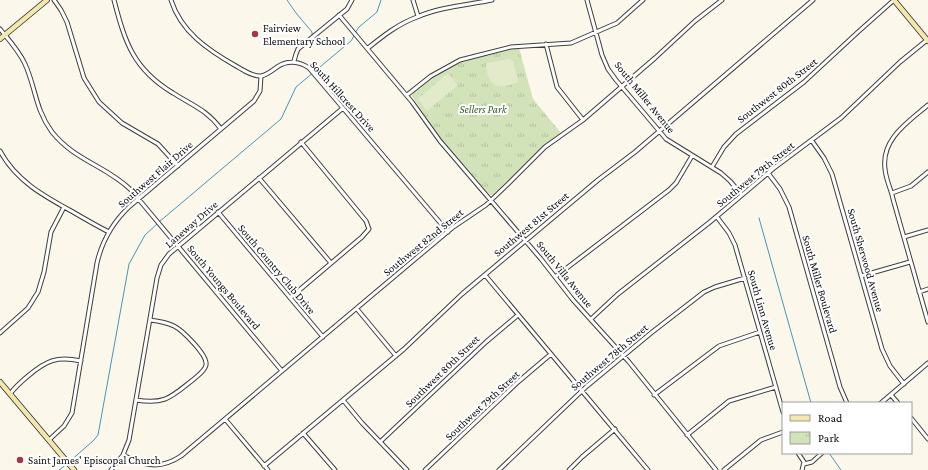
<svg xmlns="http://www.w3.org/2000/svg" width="928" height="470" font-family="'Crimson Pro',serif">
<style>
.park{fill:url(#park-tufts)}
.pitch{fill:#e2eaca}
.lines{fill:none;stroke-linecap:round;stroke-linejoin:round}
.stream{stroke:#4696bb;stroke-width:1}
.street-casing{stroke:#3e3e3e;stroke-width:5}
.secondary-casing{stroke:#2d2d2d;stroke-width:6}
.street{stroke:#fff;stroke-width:3}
.secondary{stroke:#f4e7ae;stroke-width:4.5}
.poi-dot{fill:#a83544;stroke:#fff;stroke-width:1.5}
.labels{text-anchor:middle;stroke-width:4;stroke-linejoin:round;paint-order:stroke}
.poi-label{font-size:11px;fill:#0b0b0b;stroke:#fff;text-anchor:start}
.street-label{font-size:11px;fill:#0b0b0b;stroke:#fff}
.park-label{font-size:11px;font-style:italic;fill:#345924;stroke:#fff}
</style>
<defs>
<pattern id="park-tufts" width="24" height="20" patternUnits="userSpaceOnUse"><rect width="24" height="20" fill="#d2e2b9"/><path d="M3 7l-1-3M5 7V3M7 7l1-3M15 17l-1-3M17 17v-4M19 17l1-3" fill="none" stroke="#b3c19e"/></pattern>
</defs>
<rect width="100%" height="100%" fill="#fcf7eb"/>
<!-- park -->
<path class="park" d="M519,48L533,99L561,133C535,152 516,174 493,195H490L440,138L412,96C414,91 418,89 422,85C449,63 485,53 519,48Z"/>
<!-- pitch -->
<path class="pitch" d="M509,59L513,61L518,82C498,91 487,87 486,63Z
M448,73L458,85L427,111L418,99Z"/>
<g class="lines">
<!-- stream -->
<path class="stream" d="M287,0L296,13L312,32V37
M355,33L359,27L377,12L381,0
M759,218L811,403
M159,222L281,119L296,87L351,41L354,36
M829,453L841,470
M69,462L94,440L98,435L129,264L145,235L157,224
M59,470L67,464"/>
<!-- street casing -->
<g class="street-casing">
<path id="street" d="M54,0L61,10L67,22L84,78L99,102L122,123L158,144L178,166
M114,0C125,42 133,69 173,93C192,105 207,110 221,129
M171,0C181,32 208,50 236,66C243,70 253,77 261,76C267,75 273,70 277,67C287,60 299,61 309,68L448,232
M413,0L418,16
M587,0L602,55L608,69L616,80L666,139L721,173L730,181L742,195
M339,15L412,102L440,141L541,259L573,300L629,362L716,470
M0,29C9,40 19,51 25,64C36,88 35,109 52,132C75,161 107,166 131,190L282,371
M546,44L557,87L583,120
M368,48C383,36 398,24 417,17C440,7 467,5 492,0
M294,61L296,54L298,49L347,9L352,0
M407,95L431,76L460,60L511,47L571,43L617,23L643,0
M928,105C908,122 881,139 885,169C886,180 891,189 893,199L928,322
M812,141L824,158L832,174L882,349L890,366L904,384
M0,151C16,181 44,196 73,212C85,219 97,226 109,232
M712,167L724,147L736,134L804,82L858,32L894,0
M768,173L780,189L789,207L840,387L847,403
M259,178L331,263
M892,193L911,186L928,172
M218,212L323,337
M717,217L729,233L735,245L783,412
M904,237L928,230
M485,275L648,470
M861,276L910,262
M555,277L669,190L676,183L692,156
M919,292L928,289
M290,298L362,237L369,229L366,221L301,142
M357,309L396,356
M591,319L618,294L710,222L774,168L841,118L900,62L927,40
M0,333L28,308L38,292L44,272L51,232L64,207
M10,394C15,387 22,381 28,376C47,360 57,356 81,361
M654,395L719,346L760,332
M891,395L898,403
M136,400C166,405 172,396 194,379C198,375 205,371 206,365C208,355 182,330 174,326C166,322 158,321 150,320
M343,400L362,423L407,470
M881,403L928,363
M911,418L928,439
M225,419L268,470
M303,433L335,470
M687,435L729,401L776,387
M49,440L64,426L72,413L97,263C102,241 113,222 130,206L254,101L260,91L261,76
M380,442L486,342L518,315
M798,453L804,462L802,470
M123,455C144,466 160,470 181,456L452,228L486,205L508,184L545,147L583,120L655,58L695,21L722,0
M804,464L812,462L822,453
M264,466L404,349L462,294L598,180L635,152L813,0
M111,470L123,455L129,440L157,278L161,265L169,254L343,108
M425,470L518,382L551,354
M499,470L587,386L651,333L704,292L715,287L745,278
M569,470L582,457L615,429
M724,470L761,440L783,432"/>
</g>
<!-- secondary casing -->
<g class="secondary-casing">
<path id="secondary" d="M894,0L928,41
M0,39L47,0
M0,382L74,470"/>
</g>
<!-- street -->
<use href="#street" class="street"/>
<!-- secondary -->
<use href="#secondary" class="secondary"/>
</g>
<!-- markers -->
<g class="poi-dot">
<circle cx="255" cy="34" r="4"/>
<circle cx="20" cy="460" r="4"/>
</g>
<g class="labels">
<!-- poi labels -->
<g class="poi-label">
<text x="263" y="32">Fairview<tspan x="263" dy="13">Elementary School</tspan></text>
<text x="28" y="464">Saint James' Episcopal Church</text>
</g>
<!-- street labels -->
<g class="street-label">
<text transform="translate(777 90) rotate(-38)" y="4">Southwest 80th Street</text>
<text transform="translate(343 96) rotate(48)" y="4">South Hillcrest Drive</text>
<text transform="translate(645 97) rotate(51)" y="4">South Miller Avenue</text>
<text transform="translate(155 174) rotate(-41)" y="4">Southwest Flair Drive</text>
<text transform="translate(755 174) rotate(-39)" y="4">Southwest 79th Street</text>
<text transform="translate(191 224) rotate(-41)" y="4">Laneway Drive</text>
<text transform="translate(531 224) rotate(-40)" y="4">Southwest 81st Street</text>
<text transform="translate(423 242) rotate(-39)" y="4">Southwest 82nd Street</text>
<text transform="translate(866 260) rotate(74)" y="4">South Sherwood Avenue</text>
<text transform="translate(277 269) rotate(50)" y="4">South Country Club Drive</text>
<text transform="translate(565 274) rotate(51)" y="4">South Villa Avenue</text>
<text transform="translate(820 284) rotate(74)" y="4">South Miller Boulevard</text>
<text transform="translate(224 287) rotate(50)" y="4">South Youngs Boulevard</text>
<text transform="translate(763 310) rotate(74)" y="4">South Linn Avenue</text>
<text transform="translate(609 357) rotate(-40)" y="4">Southwest 78th Street</text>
<text transform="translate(442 371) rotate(-44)" y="4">Southwest 80th Street</text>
<text transform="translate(482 405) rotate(-43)" y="4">Southwest 79th Street</text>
</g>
<!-- park labels -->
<g class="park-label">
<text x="483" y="113">Sellers Park</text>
</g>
</g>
<!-- legend -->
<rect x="782" y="402" width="130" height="52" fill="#ffffff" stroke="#9d9d9d"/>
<rect x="790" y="415" width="20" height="6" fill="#f4e7ae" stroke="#9d9d9d"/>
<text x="818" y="422" font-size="12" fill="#0b0b0b">Road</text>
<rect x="790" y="432" width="20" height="12" fill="url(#park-tufts)" stroke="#9d9d9d"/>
<text x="818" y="442" font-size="12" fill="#0b0b0b">Park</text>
</svg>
